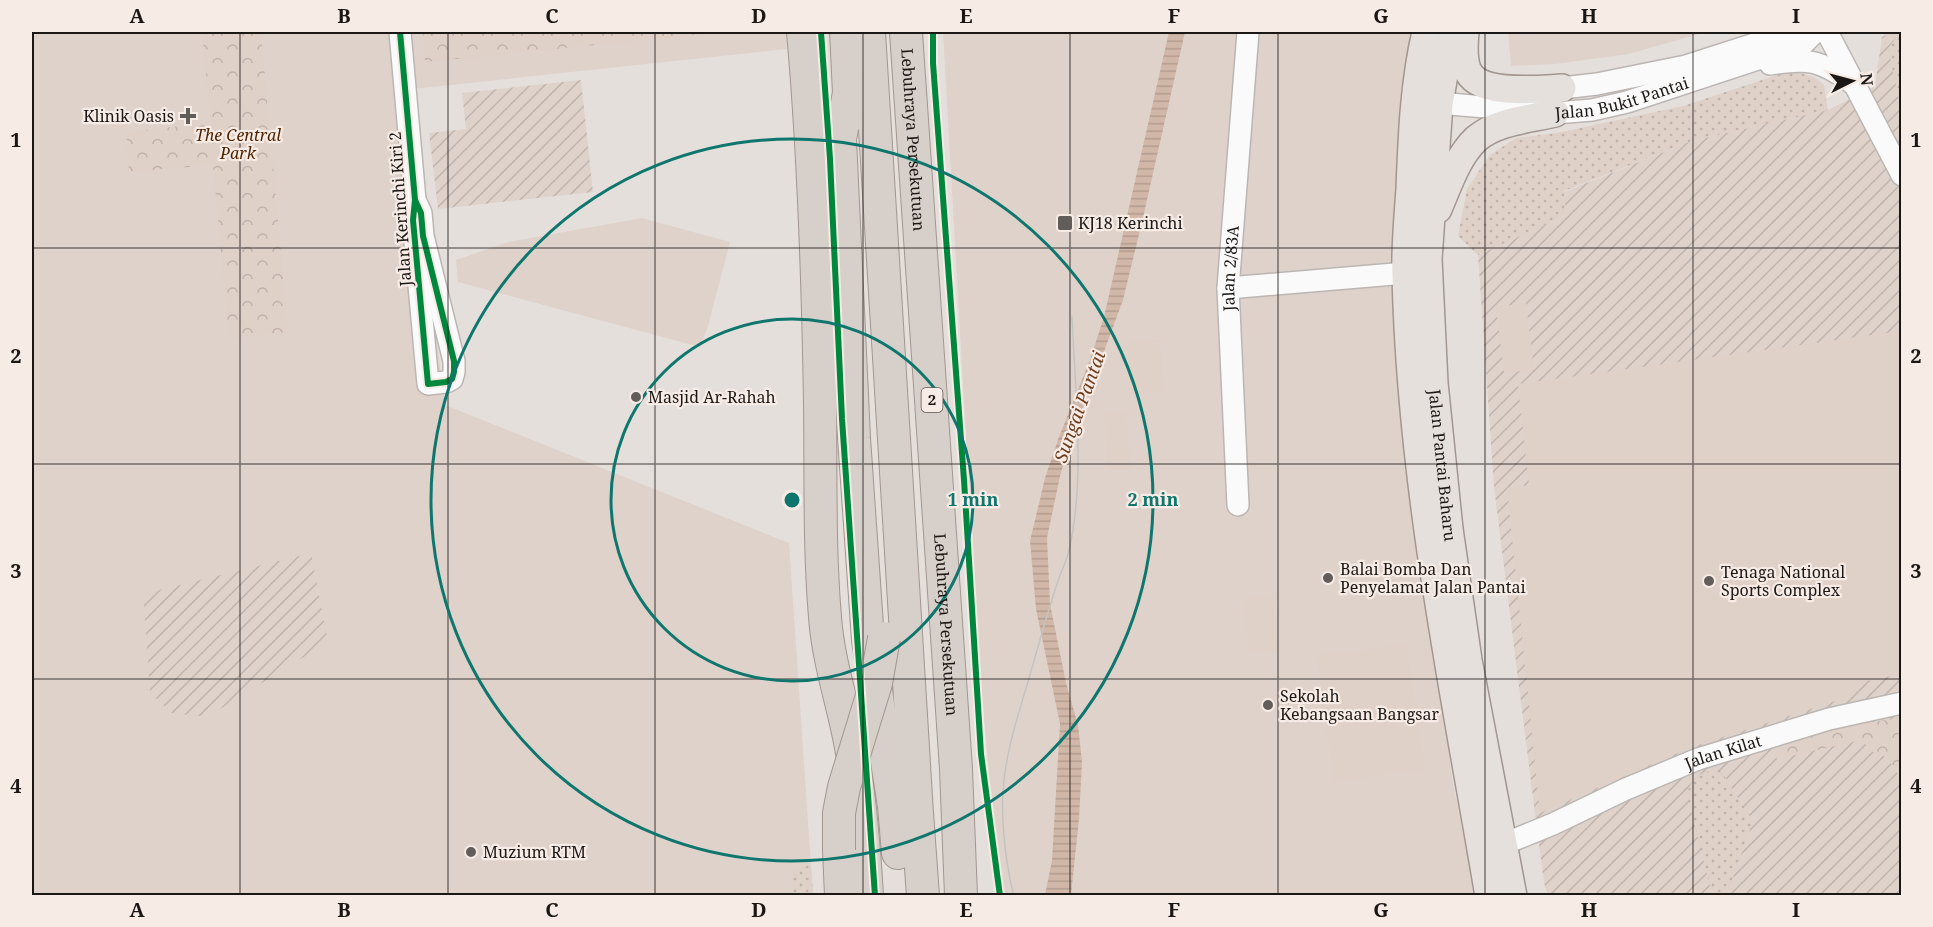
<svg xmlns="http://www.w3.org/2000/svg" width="1933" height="927" font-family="'Noto Serif',serif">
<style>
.built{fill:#dfd2cb}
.industrial{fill:url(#industrial-furrows)}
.grass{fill:url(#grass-dots)}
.forest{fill:url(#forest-crowns)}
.garden{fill:#dfd0c8}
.water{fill:url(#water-rules)}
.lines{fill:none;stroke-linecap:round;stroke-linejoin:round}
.minor-casing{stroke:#bbb6b3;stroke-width:24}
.major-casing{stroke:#a2968f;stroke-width:30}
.highway-casing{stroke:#a2968f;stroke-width:34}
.minor{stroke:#fbfafa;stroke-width:21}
.major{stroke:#e6e0dc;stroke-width:27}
.highway{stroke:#d7cfc9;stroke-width:32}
.tram{stroke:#c5c3c2;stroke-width:1.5}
.highway-bridge-casing{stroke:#a2968f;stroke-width:34;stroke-linecap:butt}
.highway-bridge{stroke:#d7cfc9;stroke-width:32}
.cycleway-casing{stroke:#f7ebe5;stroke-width:10}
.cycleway{stroke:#00873e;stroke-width:6}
.grid{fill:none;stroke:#1b1715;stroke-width:1.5;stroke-opacity:0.55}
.ring{fill:none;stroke:#0f766e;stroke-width:3}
.poi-dot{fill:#625d5b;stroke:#f7ebe5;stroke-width:2}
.labels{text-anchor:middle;stroke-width:4.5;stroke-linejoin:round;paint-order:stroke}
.shield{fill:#f7ebe5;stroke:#5d5753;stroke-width:1.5}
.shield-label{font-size:15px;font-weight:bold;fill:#1b1715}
.street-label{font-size:16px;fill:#1b1715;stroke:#f7ebe5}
.poi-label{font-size:16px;fill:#1b1715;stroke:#f7ebe5;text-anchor:start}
.park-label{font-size:16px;font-style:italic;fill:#502300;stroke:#f7ebe5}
.water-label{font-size:18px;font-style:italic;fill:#6d3d1d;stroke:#f7ebe5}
.centre{fill:#0f766e;stroke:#f7ebe5;stroke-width:3}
.ring-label{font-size:18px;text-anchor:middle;font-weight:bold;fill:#0f766e;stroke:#f7ebe5;stroke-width:4.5;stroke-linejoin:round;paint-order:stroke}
.neatline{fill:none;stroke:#1b1715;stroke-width:2}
.grid-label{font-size:20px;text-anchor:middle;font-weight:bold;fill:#1b1715}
</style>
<defs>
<pattern id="industrial-furrows" width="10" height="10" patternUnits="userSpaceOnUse" patternTransform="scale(1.5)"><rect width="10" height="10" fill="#dfd2cb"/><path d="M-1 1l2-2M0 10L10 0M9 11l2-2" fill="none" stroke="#bfb4ad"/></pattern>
<pattern id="grass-dots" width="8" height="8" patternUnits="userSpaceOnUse" patternTransform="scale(1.5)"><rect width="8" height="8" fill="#dfd0c8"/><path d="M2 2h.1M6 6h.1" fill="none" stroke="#bfb2ab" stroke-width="1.8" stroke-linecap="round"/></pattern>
<pattern id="forest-crowns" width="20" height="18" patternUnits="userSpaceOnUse" patternTransform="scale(1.5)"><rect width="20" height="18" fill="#dfd0c8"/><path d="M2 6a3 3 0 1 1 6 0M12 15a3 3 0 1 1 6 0" fill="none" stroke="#bfb2ab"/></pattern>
<pattern id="water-rules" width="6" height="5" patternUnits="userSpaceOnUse" patternTransform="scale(1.5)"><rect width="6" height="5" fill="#d1b7a7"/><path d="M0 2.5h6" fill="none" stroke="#b39d8f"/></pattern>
</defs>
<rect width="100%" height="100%" fill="#e5dfdc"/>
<!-- built -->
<path class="built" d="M32,32H786L787,49L413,89L426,260L445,405L789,543L813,895H32Z
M943,32H1418L1422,538L1452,778L1475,895H1000L978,651Z
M1508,32H1706L1629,54L1555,64L1511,66Z
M642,218L730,242L708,326L700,347L458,282L456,260L508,242Z"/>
<!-- industrial -->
<path class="industrial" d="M1891,32H1901V895H1548L1544,883L1535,814L1494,487L1478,255L1566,215L1564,192L1691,141L1828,110L1859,94L1875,86L1882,37Z
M581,80L593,192L438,209L429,133L466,129L462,93Z
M311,553L328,642L207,717L171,713L150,692L143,594Z"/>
<!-- grass -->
<path class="grass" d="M1901,32V110L1888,48Z
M1792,70L1815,78L1824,85L1828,110L1691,141L1564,191L1566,215L1478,255L1458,236L1467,189L1490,155L1516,138L1557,133L1683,106Z
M1719,768L1753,821L1727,895H1712L1687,794C1693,774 1700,774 1719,768Z
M811,865L813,895H792L793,869Z"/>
<!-- forest -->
<path class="forest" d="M202,32H261L288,332L229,338L213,165L129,172L126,132L211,123Z
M423,32H714V33L425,62Z
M1901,718V780C1893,767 1887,751 1870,752L1865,743L1857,741L1777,759L1772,754L1777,744L1852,725Z"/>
<!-- garden -->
<path class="garden" d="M1526,303L1534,370L1504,373L1496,307Z
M1901,331V674L1858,683L1854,695L1689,748L1540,813L1507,488L1529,485L1518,384Z
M1160,340L1163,391L1130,393L1127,342Z
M1126,412L1130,470L1108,471L1104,414Z
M1272,595L1279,650L1250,653L1243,599Z
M1406,645L1425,768L1334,782L1317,656Z"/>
<!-- water -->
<path class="water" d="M1169,32H1185L1142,222L1123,300L1069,446L1060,476L1047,538L1050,604L1066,683L1078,725L1082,762L1079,819L1071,895H1045L1052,860L1060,724L1036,609L1030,541L1045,478L1059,437L1090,360L1104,317Z"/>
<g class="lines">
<!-- minor casing -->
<g class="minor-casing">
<g id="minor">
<path d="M400,32L415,200L413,220L428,384L446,382L452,379L454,372V361L423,236L421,213L415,200"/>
<path d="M1827,32L1902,175"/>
<path d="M1770,64C1809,58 1820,60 1852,83"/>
<path d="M1562,88L1597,84L1686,66L1792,32"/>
<path id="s1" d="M1426,102L1555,113L1592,110L1627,102L1803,44L1815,32"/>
<path d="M1228,288L1406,273"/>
<path id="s2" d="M1238,505L1228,288L1248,32"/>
<path id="s3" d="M1504,844L1553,824L1626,789L1698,759L1829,719L1902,703"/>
</g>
</g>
<!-- major casing -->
<g class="major-casing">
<g id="major">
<path d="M1426,32C1414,83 1412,137 1410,189C1408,218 1405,247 1406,275C1411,487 1454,688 1489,896"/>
<path id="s4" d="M1454,32L1448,51L1439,104L1428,259L1434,383L1449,529L1468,660L1513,896"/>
<path d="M1465,32C1464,42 1463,58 1467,69C1477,97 1538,89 1562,88"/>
<path d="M1438,209C1448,186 1457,157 1476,139C1497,121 1530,119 1555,113"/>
</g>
</g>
<!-- highway casing -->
<g class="highway-casing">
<g id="highway">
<path d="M803,32C814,155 818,280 820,404C821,475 819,546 825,617C828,660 842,700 850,742C860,792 864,844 867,896"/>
<path d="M846,32L849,93L854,114"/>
<path d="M869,32L917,813L923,896"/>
<path id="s5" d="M906,32L956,769L961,896"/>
<path d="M849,93L840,139L854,438L868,640L894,806L898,853"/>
<path d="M839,850L841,896"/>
</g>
</g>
<!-- minor -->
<use href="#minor" class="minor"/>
<!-- major -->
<use href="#major" class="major"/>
<!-- highway -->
<use href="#highway" class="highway"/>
<!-- tram -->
<path class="tram" d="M1014,896C1006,867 1001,821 1003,791C1005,755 1017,719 1027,685C1037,651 1046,617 1057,584C1060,574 1065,564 1068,554C1086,485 1075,389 1072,317"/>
<!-- highway-bridge casing -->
<g class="highway-bridge-casing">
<path id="highway-bridge" d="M839,850V813L844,787L876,683L884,638"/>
</g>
<!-- highway-bridge -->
<use href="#highway-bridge" class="highway-bridge"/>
<!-- cycleway casing -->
<g class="cycleway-casing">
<path id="cycleway" d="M400,32L415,200L413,220L428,384L446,382L452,379L454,372V361L423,236L421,213L415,200
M821,32L830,159L842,419L875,896
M933,32V63L964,480L981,754L1000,896"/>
</g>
<!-- cycleway -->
<use href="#cycleway" class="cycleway"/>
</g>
<!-- grid -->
<path class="grid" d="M240,32V896M448,32V896M655,32V896M863,32V896M1070,32V896M1278,32V896M1485,32V896M1693,32V896M32,248H1902M32,464H1902M32,679H1902"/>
<!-- distance rings -->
<g class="ring">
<circle cx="792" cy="500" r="181"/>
<circle cx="792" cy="500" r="361"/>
</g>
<!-- markers -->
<g class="poi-dot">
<path d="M185 107h6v6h6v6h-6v6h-6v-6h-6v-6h6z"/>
<rect x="1057" y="215" width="16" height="16" rx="3"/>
<circle cx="636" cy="397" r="6"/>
<circle cx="1328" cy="578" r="6"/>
<circle cx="1709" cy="581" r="6"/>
<circle cx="1268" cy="705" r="6"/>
<circle cx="471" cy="852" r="6"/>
</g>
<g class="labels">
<!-- shield labels -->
<rect class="shield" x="921.5" y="388" width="21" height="24" rx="4.5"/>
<g class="shield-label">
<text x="932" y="405">2</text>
</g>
<!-- street labels -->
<g class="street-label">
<text dy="6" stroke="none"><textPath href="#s1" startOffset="198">Jalan Bukit Pantai</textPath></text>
<text dy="6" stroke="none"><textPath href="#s5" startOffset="108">Lebuhraya Persekutuan</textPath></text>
<text transform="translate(400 209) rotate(-94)" y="6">Jalan Kerinchi Kiri 2</text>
<text dy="6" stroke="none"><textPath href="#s2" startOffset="237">Jalan 2/83A</textPath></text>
<text dy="6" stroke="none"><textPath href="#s4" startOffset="436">Jalan Pantai Baharu</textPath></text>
<text dy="6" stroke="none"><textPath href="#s5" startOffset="594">Lebuhraya Persekutuan</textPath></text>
<text dy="6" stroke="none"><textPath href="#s3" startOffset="238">Jalan Kilat</textPath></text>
</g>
<!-- poi labels -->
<g class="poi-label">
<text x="174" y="122" text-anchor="end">Klinik Oasis</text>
<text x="1078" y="229">KJ18 Kerinchi</text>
<text x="648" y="403">Masjid Ar-Rahah</text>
<text x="1340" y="575">Balai Bomba Dan<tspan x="1340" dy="18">Penyelamat Jalan Pantai</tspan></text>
<text x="1721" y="578">Tenaga National<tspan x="1721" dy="18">Sports Complex</tspan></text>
<text x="1280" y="702">Sekolah<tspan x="1280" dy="18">Kebangsaan Bangsar</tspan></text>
<text x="483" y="858">Muzium RTM</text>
</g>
<!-- park labels -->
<g class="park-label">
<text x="238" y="141">The Central<tspan x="238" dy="18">Park</tspan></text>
</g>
<!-- water labels -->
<g class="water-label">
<text transform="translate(1080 407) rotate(-70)" y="6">Sungai Pantai</text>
</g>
</g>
<circle cx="792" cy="500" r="9" class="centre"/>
<g class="ring-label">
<text x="973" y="506">1 min</text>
<text x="1153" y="506">2 min</text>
</g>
<!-- border -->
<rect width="1933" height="927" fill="none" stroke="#f7ebe5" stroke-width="66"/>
<!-- north arrow -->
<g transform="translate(1852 81) rotate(84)" stroke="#f7ebe5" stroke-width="4.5" paint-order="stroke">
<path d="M0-4.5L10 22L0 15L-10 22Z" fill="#1b1715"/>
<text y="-9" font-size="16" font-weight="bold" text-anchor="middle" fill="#1b1715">N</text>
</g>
<rect x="33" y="33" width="1867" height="861" class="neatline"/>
<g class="grid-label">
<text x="137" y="23">A</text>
<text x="344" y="23">B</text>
<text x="552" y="23">C</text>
<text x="759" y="23">D</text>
<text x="966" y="23">E</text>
<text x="1174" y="23">F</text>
<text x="1381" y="23">G</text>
<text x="1589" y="23">H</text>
<text x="1796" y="23">I</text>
<text x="16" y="147">1</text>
<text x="1916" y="147">1</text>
<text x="16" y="363">2</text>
<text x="1916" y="363">2</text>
<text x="16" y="578">3</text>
<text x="1916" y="578">3</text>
<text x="16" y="793">4</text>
<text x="1916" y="793">4</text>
<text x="137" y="917">A</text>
<text x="344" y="917">B</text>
<text x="552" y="917">C</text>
<text x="759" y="917">D</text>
<text x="966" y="917">E</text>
<text x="1174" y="917">F</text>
<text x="1381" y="917">G</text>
<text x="1589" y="917">H</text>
<text x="1796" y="917">I</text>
</g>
</svg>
